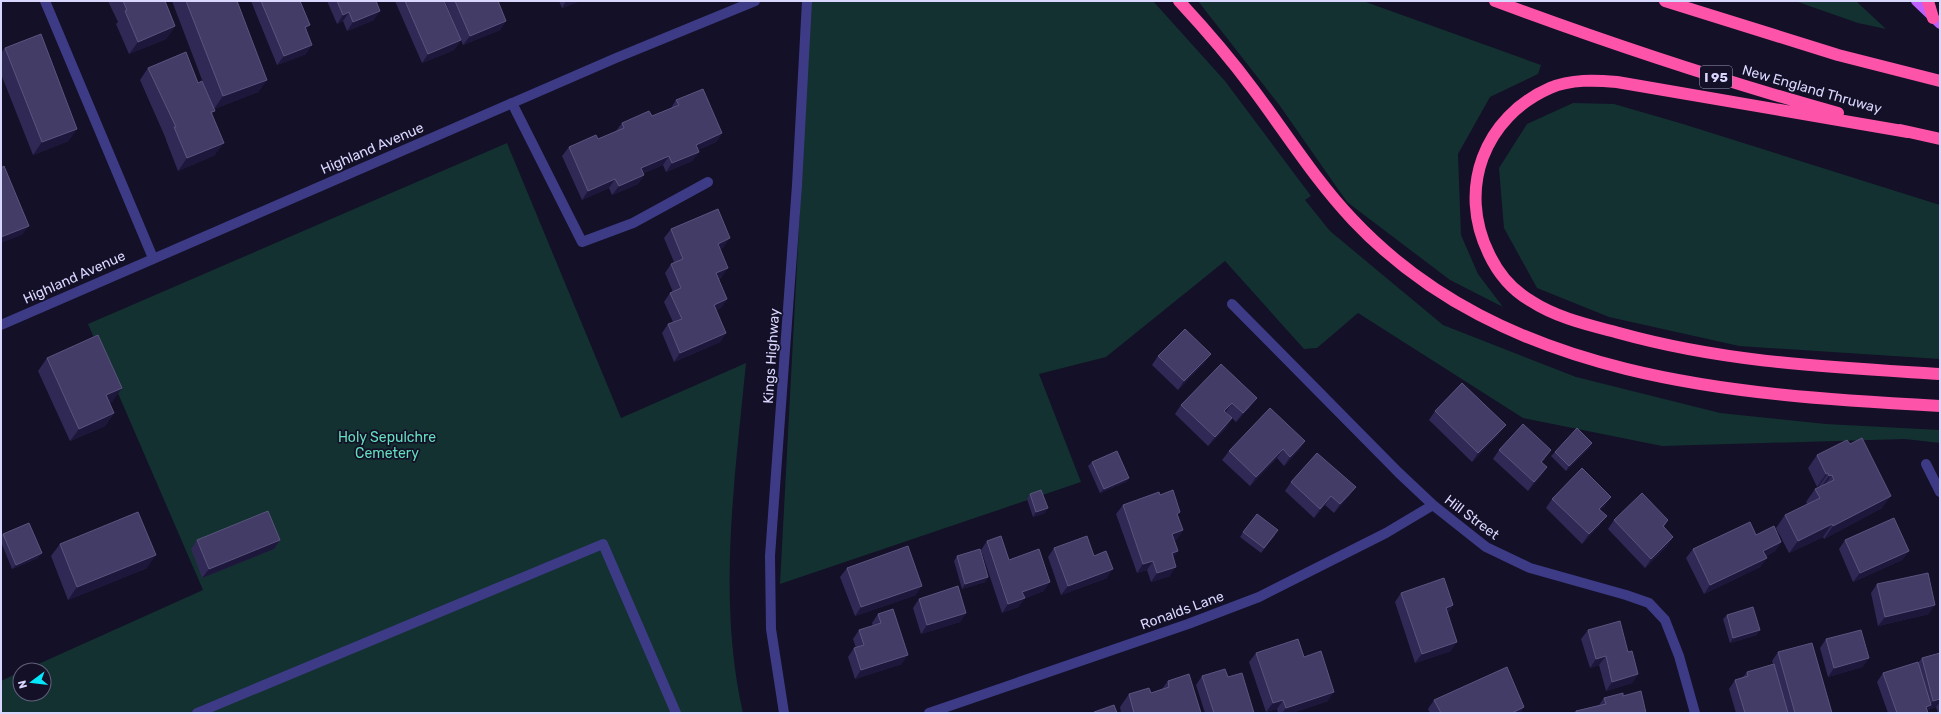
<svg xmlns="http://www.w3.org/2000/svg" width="1941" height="714" font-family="Rubik,sans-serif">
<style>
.green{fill:#133130}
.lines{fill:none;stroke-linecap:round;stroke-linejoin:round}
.service{stroke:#3d3b86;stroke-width:10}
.minor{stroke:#3d3b86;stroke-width:10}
.tertiary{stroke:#3d3b86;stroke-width:10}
.primary{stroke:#bf5ffd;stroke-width:10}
.motorway{stroke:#fd53a8;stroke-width:12}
.wall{fill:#312955}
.shaded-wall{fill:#1d173b}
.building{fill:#433c67;stroke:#5b547f}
.labels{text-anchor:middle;stroke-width:3.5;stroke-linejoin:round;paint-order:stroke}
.shield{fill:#131027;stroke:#9e9bbe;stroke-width:1}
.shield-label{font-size:13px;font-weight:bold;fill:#dad7ff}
.street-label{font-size:14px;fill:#dad7ff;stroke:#131027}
.park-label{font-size:14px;fill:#62dfbd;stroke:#131027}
</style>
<rect width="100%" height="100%" fill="#131027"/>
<!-- green -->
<path class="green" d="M811,1H1153L1225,81L1311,196L1305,200L1330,231L1443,325L1576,377L1720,413L1826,424L1940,430V443L1905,439L1662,446L1523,418L1358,313L1317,348L1304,349L1225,261L1106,357L1039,374L1081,482L780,584Z
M1198,1H1363L1541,65L1538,74L1490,97L1458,154L1461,235L1478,274L1503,307L1450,280L1347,202L1280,106Z
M1795,1H1856L1886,29L1858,23Z
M1573,103L1614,104L1683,124L1940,205V359L1739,346L1609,317L1537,288L1504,228L1499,168L1527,124Z
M507,143L621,418L746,363C735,477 717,599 743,713H1V681L20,672V694H44V670H25L203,590L88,324Z"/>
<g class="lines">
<!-- service -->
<path class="service" d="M45,1L153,258
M512,103L582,242L633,223L708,182
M197,713L603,544L676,713"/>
<!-- minor -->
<path class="minor" d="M1232,304L1399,473L1433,505L1486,547L1530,568L1626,595L1649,603L1665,620L1679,656L1695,713
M1,325L616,58L755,1
M1926,464L1940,492
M929,713L1188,624L1259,597L1386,533L1433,505"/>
<!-- tertiary -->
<path class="tertiary" d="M784,713L771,629L770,556L797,185L807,1"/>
<!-- primary -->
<path class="primary" d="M1916,1L1940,24"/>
<!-- motorway -->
<path class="motorway" d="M1179,1C1205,29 1230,58 1253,89C1286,133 1315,180 1353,220C1504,380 1734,395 1940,406
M1495,1C1608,43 1722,81 1838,113
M1665,1L1838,55L1940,81
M1928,1L1933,18
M1900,130L1940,139
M1908,132L1617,82C1595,80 1571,79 1550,88C1484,117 1457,189 1489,254C1498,273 1512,290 1531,301C1557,318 1589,325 1619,333C1727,363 1829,367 1940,374"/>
</g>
<!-- wall -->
<path class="wall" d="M108,1H165L175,26L166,39L129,54L116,24L118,22Z
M172,1H237L267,80L258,92L214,109L212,115L215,155L178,171L166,140V139L140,80L148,68L198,83L212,106Z
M251,1H300L310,25L306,30V54L277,65Z
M327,1H376L374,20L347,31L343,21L337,24Z
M395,1H444L461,40L454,50L422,63Z
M445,1H498L506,21L500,30L463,45Z
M559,1H580L562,8Z
M5,48L77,129L68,141L33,155L1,74V53Z
M676,100L722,133L716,142L698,150L699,152L692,161L666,172L663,165L644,173V175L638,184L612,195L609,188L582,200L562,156L569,147L598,139L616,131L622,123L652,116L671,108Z
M671,229L724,247L720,249L722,277L719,279L727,299L721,308L716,310L726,333L720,342L674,362L662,333L668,324L673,322L664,302L670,293L673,292L665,273L671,264L674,262L664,238Z
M1211,354L1204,363L1178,390L1152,365L1158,356Z
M47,358L113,401L109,403L114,413L105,426L70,441L38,371Z
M1221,364L1250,407L1236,422L1226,412V428L1208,446L1175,414L1181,405Z
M1435,411L1499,434L1472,462L1429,420Z
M1305,441L1299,450L1284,466L1277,458L1250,486L1222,460L1229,451Z
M1592,443L1589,448L1566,471L1551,456L1555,452Z
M1499,450L1545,459L1542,462L1547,467L1541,476L1528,491L1493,459Z
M1817,455L1882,508L1824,539L1823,537L1789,553L1776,528L1785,515L1807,504L1806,502L1815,489L1820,487L1819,486L1817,487L1808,468Z
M1092,462L1129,478L1126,482L1100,493L1088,466Z
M1291,482L1356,487L1349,496L1334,513L1325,505L1314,518L1285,491Z
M1030,494L1045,513L1033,517L1027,499Z
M1160,495L1178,516L1183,530L1177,539L1174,540L1173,558L1170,576L1151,582L1147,570L1137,573L1116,514L1123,505Z
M1552,499L1605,506L1600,510V525L1582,544L1546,508Z
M1614,520H1668L1664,527L1673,537L1667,546L1645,568L1608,529Z
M1243,532L1275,535L1261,553L1240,537Z
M3,534L38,558L12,569L1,542V536Z
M1756,535L1781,542L1775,551L1766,556L1767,558L1760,567L1704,594L1686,558L1693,549Z
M197,540H280L274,549L202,578L191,549Z
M1845,540L1909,551L1902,560L1853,582L1839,549Z
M987,541L1009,560L1044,591L1025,598L1018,607L1002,613L981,550Z
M60,544L147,568L68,600L51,556Z
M1054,548L1094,556L1107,578L1061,595L1048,557Z
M957,556L988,577L985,582L962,589L954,561Z
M847,568L916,595L855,616L840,577Z
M1877,584L1929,614L1878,626L1871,593Z
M1401,593L1453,605L1448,613L1451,651L1415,663L1395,602Z
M919,599L966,613L960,622L921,634L913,608Z
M878,614L902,664L855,679L848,657L854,648H856L853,639L859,630L873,626L872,623Z
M1727,615L1757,635L1730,643L1723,619Z
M1588,630L1628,652L1638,674L1632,683L1606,691L1599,665L1590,668L1581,639Z
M1826,639L1869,658L1862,667L1828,677L1820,648Z
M1778,652L1832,713H1736L1729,689L1735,680L1743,677L1747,672L1773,664L1772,661Z
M1256,653L1304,657L1328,701L1292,713H1278L1277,709L1266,712L1249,662Z
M1940,653V713H1938L1936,707L1928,710L1927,711L1928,713H1888L1877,682L1883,673L1918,663L1922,658Z
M1202,676L1228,677L1254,713H1205L1196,685Z
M1168,681L1201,713H1121L1120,707L1129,694L1151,693L1162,689Z
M1623,696L1646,713H1575L1576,711L1599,705L1604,698Z
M1434,700L1521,713H1430L1428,709Z"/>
<!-- shaded-wall -->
<path class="shaded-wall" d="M566,1H580L562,8Z
M380,11L374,20L347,31L353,22Z
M349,12L343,21L337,24L343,15Z
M506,21L500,30L463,45L470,36Z
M310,25L303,34L305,27Z
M175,26L166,39L129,54L138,42Z
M461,40L454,50L422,63L428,54Z
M312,45L306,54L277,65L284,56Z
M267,80L258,92L214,109L223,96Z
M77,129L68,141L33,155L42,142Z
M722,133L716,142L690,154L696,145Z
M224,143L215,155L178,171L187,158Z
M699,152L692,161L666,172L672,163Z
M669,156L663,165L635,177L641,168Z
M644,175L638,184L612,195L619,186Z
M615,179L609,188L582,200L588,191Z
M29,226L22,235L1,243V237Z
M730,238L724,247L712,253L718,244Z
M728,268L722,277L710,282L716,273Z
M727,299L721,308L707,314L714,305Z
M726,333L720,342L674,362L680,353Z
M1211,354L1204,363L1178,390L1184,381Z
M122,388L113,401L97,408L106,395Z
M1257,398L1250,407L1236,422L1243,413Z
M1232,403L1226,412L1218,420L1224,411Z
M114,413L105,426L70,441L79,429Z
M1232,418L1226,428L1208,446L1215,437Z
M1506,425L1499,434L1472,462L1478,453Z
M1305,441L1299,450L1284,466L1290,457Z
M1592,443L1589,448L1566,471L1569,466Z
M1283,449L1277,458L1250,486L1256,477Z
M1551,450L1545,459L1535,471L1541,462Z
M1547,467L1541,476L1528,491L1534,482Z
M1828,473L1819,486L1817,487L1826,474Z
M1832,475L1823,487L1820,489L1829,476Z
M1129,478L1126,482L1100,493L1104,489Z
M1356,487L1349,496L1334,513L1340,504Z
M1331,496L1325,505L1314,518L1320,509Z
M1891,496L1882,508L1824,539L1833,526Z
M1611,497L1605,506L1592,518L1599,509Z
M1048,508L1045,513L1033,517L1036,512Z
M1607,516L1600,525L1582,544L1589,534Z
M1832,524L1823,537L1789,553L1798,541Z
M1183,530L1177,539L1166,543L1172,534Z
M1673,537L1667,546L1645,568L1651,559Z
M280,540L274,549L202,578L209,569Z
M1781,542L1775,551L1757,560L1763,551Z
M1178,551L1172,560V553Z
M1909,551L1902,560L1853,582L1860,573Z
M42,553L38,558L12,569L16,565Z
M156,555L147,568L68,600L77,587Z
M1767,558L1760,567L1704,594L1710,585Z
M1153,561L1147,570L1137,573L1143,564Z
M1176,567L1170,576L1151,582L1157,573Z
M1113,569L1107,578L1061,595L1068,586Z
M988,577L985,582L962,589L965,584Z
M1050,582L1044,591L1016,601L1022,592Z
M922,586L916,595L855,616L861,607Z
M1025,598L1018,607L1002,613L1008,604Z
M1453,605L1447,614L1446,608Z
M1935,605L1929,614L1878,626L1885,617Z
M966,613L960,622L921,634L927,625Z
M1760,630L1757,635L1730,643L1733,638Z
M1457,642L1451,651L1415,663L1422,654Z
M908,655L902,664L855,679L861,670Z
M1606,656L1599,665L1590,668L1596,659Z
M1869,658L1862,667L1828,677L1834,668Z
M1638,674L1632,683L1606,691L1612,682Z
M1334,692L1328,701L1292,713H1282L1286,708Z
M1940,699V702L1936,707L1928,710L1926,713V707L1930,705L1933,701Z
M1283,700L1277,709L1266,712L1273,703Z
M1524,707L1521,713H1512Z"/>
<!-- building -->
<path class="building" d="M123,1H165L175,26L138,42L125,11L127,10Z
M186,1H237L267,80L223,96Z
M261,1H300L310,25L305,27L312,45L284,56Z
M337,1H376L380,11L353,22L349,12L343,15Z
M405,1H444L461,40L428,54Z
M455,1H498L506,21L470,36Z
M41,34L77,129L42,142L5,48Z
M186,52L198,83L202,81L215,111L211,112L224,143L187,158L174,127H176L148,68Z
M703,89L722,133L696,145L699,152L672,163L669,156L641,168L644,175L619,186L615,179L588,191L569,147L596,135L598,139L624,128L622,123L649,111L652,116L679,105L676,100Z
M4,166L29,226L1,237V168Z
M718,209L730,238L718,244L728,268L716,273L727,299L714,305L726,333L680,353L668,324L682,319L670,293L681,288L671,264L683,259L671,229Z
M1185,329L1211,354L1184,381L1158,356Z
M98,335L122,388L106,395L114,413L79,429L47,358Z
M1221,364L1257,398L1243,413L1232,403L1224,411L1232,418L1215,437L1181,405Z
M1462,383L1506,425L1478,453L1435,411Z
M1270,408L1305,441L1290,457L1283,449L1256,477L1229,451Z
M1523,424L1551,450L1541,462L1547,467L1534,482L1499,450Z
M1577,428L1592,443L1569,466L1555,452Z
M1862,438L1891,496L1833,526L1832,524L1798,541L1785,515L1820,498L1815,489L1834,480L1832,475L1829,476L1828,473L1826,474L1817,455L1847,440L1850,444Z
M1117,451L1129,478L1104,489L1092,462Z
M1317,453L1356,487L1340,504L1331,496L1320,509L1291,482Z
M1582,468L1611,497L1599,509L1607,516L1589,534L1552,499Z
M1041,490L1048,508L1036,512L1030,494Z
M1173,490L1180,512L1177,514L1183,530L1172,534L1178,551L1172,553L1176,567L1157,573L1153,561L1143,564L1123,505L1159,492L1160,495Z
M1642,493L1668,520L1663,526L1673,537L1651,559L1614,520Z
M268,511L280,540L209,569L197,540Z
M138,512L156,555L77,587L60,544Z
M1257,514L1278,530L1264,548L1243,532Z
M1894,518L1909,551L1860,573L1845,540Z
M1750,522L1756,535L1774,526L1781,542L1763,551L1767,558L1710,585L1693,549Z
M29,523L42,553L16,565L3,534Z
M1001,536L1009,560L1039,549L1050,582L1022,592L1025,598L1008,604L987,541Z
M1087,536L1094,556L1106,551L1113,569L1068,586L1054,548Z
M908,546L922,586L861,607L847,568Z
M980,549L988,577L965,584L957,556Z
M1928,573L1935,605L1885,617L1877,584Z
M1444,578L1453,605L1446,608L1457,642L1422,654L1401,593Z
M958,586L966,613L927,625L919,599Z
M1753,607L1760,630L1733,638L1727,615Z
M893,609L908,655L861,670L854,648L864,645L859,630L881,623L878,614Z
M1620,621L1628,652L1632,651L1638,674L1612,682L1606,656L1596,659L1588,630Z
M1861,630L1869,658L1834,668L1826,639Z
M1298,639L1304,657L1321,651L1334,692L1286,708L1283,700L1273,703L1256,653Z
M1812,643L1832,713H1795L1778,652Z
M1940,653V699L1933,701L1922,658Z
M1918,662L1931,705L1926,707L1928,713H1897L1883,673Z
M1774,664L1788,713H1745L1735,680L1748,676L1747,672Z
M1507,667L1524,707L1512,713H1441L1434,700Z
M1225,669L1228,677L1242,673L1254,713H1214L1202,676Z
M1189,674L1201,713H1134L1129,694L1149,688L1151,693L1169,687L1168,681Z
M1641,691L1646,713H1576V711L1606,704L1604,698L1623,693V696Z
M1114,705L1117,713H1094V712Z"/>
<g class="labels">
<!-- shield labels -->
<rect class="shield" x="1700" y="66" width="32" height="22" rx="3"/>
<g class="shield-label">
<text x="1716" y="82">I 95</text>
</g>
<!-- street labels -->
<g class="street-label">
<text transform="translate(1812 89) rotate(16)" y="5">New England Thruway</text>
<text transform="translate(372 148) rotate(-23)" y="5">Highland Avenue</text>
<text transform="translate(74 277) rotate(-24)" y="5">Highland Avenue</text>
<text transform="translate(771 356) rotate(-86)" y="5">Kings Highway</text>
<text transform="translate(1472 517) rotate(37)" y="5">Hill Street</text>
<text transform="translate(1182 610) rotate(-20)" y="5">Ronalds Lane</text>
</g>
<!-- park labels -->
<g class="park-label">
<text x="387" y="442">Holy Sepulchre<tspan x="387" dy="16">Cemetery</tspan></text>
</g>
</g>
<!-- border -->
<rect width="1941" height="714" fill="none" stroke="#dad7ff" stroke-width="4"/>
<!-- north arrow -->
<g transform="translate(32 682) rotate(255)"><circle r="19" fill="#131027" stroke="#63607d"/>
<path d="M0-3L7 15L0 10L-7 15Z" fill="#05e8fc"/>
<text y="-6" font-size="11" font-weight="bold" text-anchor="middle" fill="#dad7ff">N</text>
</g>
</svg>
